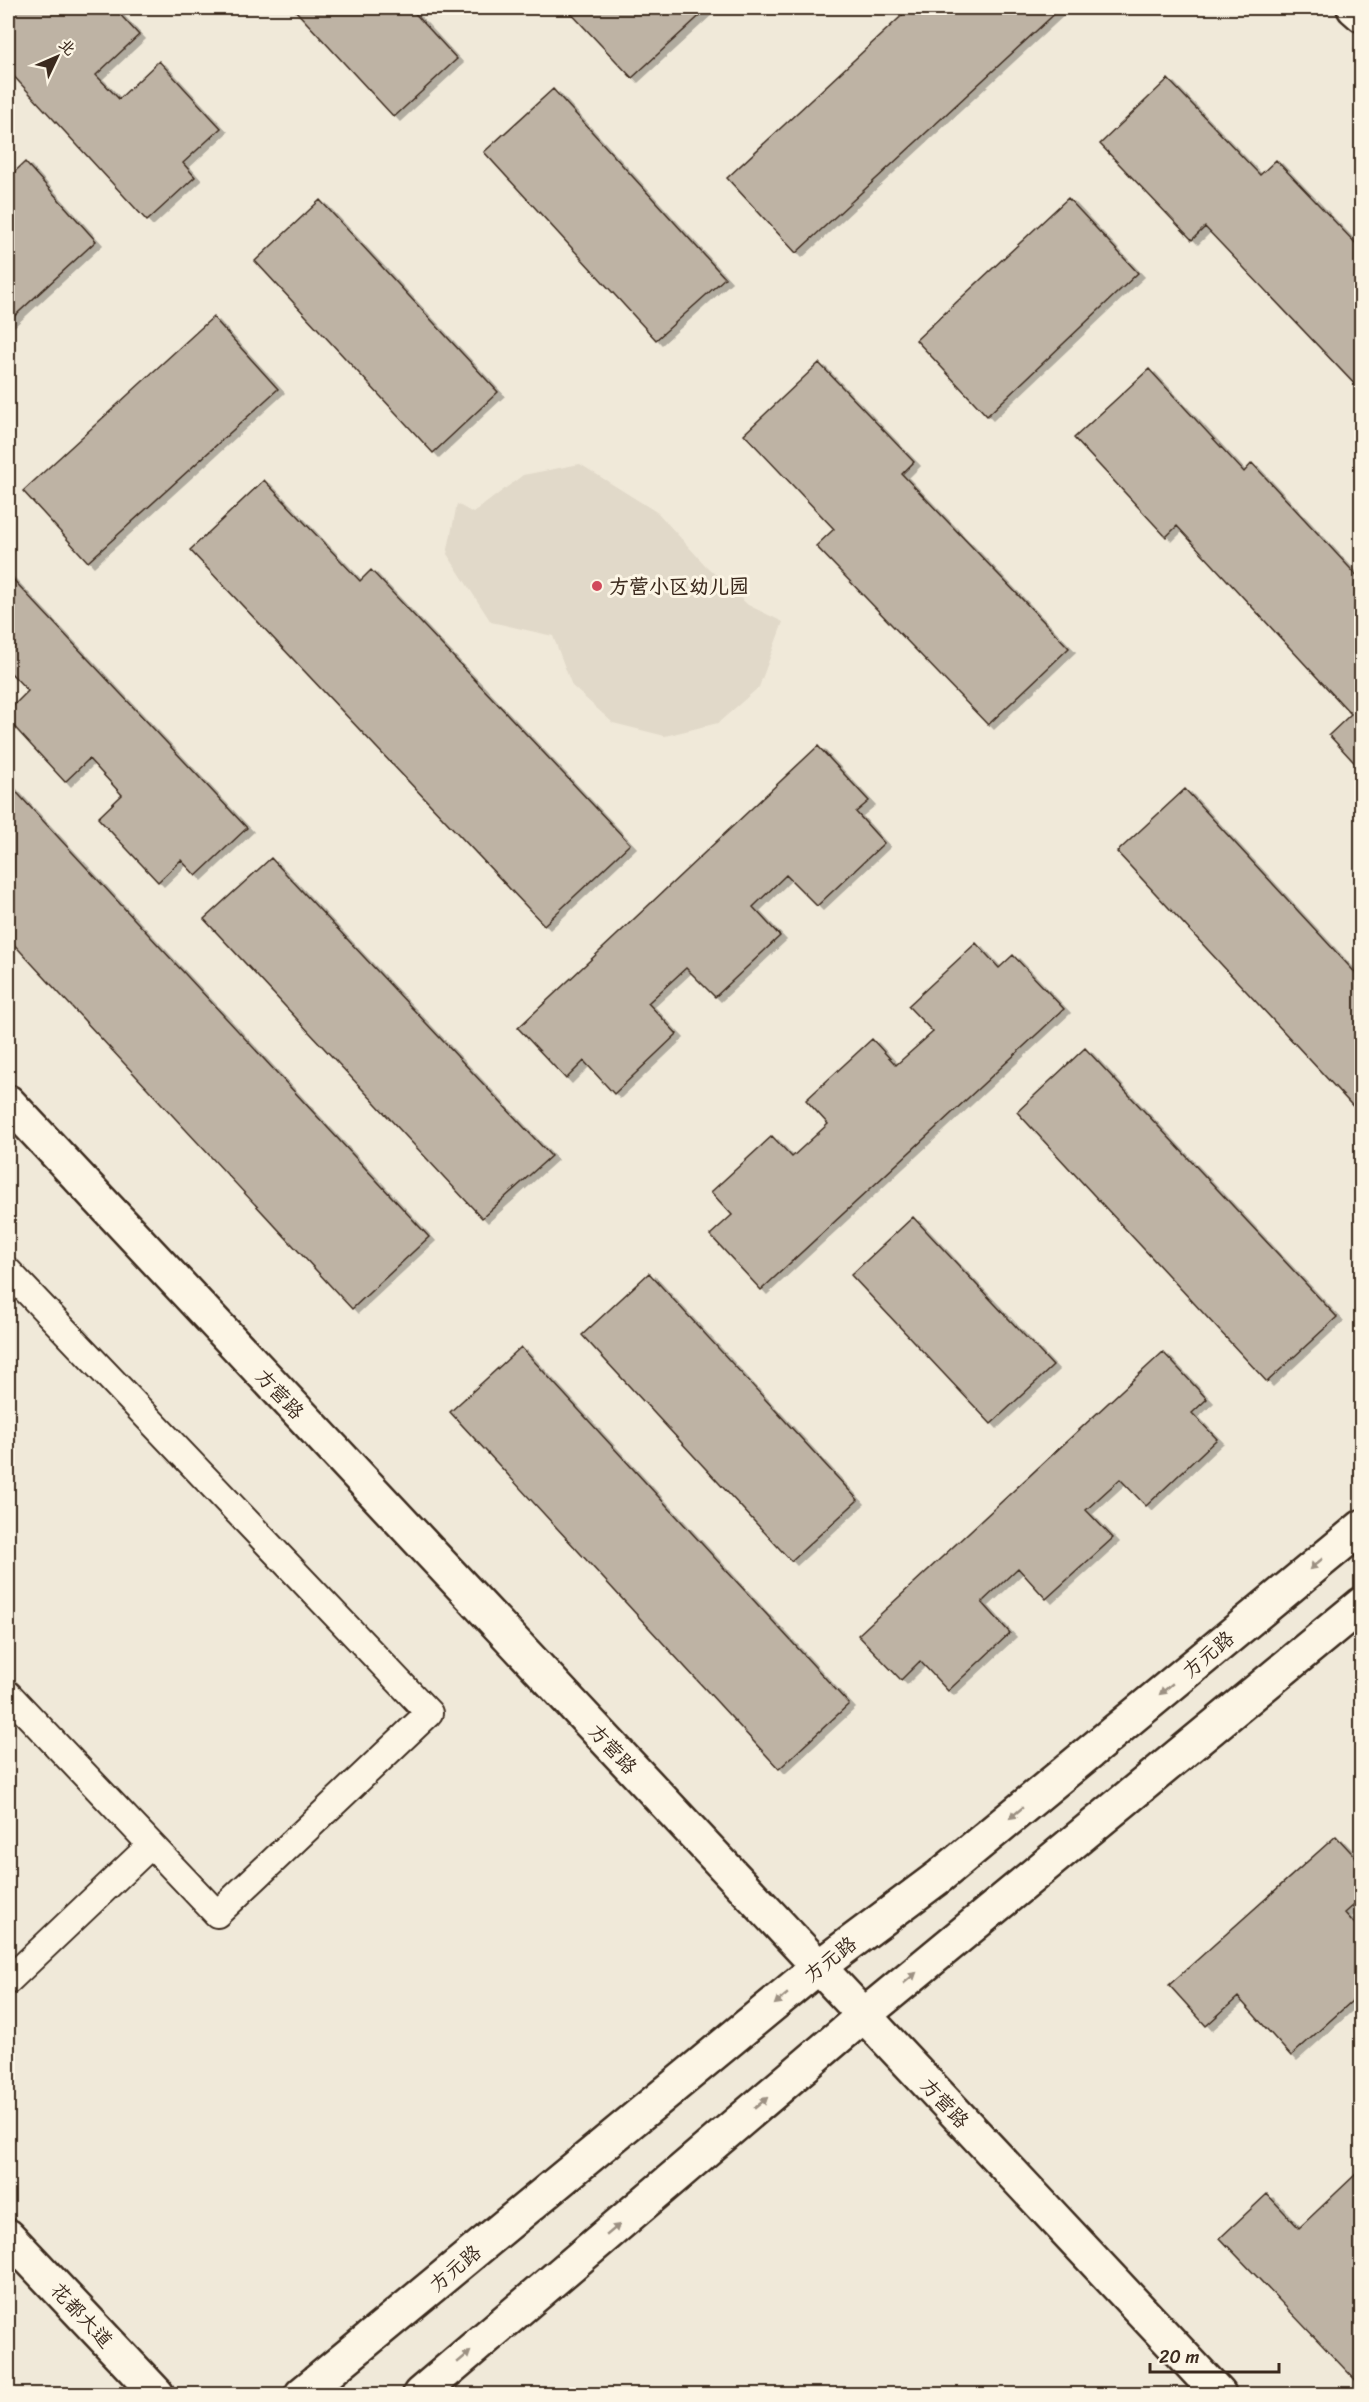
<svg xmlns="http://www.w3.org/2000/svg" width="1369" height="2402" font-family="Sriracha,'LXGW WenKai TC',sans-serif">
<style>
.built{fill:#e1d9c9}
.building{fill:#beb3a4;stroke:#3b2a1e;stroke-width:1.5;filter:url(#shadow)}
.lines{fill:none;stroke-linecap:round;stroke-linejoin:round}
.lane-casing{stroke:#3b2a1e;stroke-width:30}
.street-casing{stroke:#3b2a1e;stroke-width:38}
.secondary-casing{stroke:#3b2a1e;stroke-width:38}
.lane{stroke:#fcf5e5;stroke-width:26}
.street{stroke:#fcf5e5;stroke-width:33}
.secondary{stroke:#fcf5e5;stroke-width:33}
.oneway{fill:#9c9082}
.poi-dot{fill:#d1495b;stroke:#fcf5e5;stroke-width:2}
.labels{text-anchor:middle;stroke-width:6;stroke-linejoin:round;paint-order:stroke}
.poi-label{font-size:20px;font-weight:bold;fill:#3b2a1e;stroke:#fcf5e5;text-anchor:start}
.street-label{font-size:20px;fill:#3b2a1e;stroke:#fcf5e5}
</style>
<defs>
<filter id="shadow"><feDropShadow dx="6" dy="4" stdDeviation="0" flood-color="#0004"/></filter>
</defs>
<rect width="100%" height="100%" fill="#f0e9d9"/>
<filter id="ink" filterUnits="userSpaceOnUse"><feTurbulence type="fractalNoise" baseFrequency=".0167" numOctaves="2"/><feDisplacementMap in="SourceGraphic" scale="12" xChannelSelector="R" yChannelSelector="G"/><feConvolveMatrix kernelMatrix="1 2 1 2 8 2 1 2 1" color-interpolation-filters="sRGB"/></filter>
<g filter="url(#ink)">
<!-- built -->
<path class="built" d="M580,464L658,513L706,566L748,605L783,622L759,687L718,723L665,736L613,723L572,686L553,636L491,622L447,554L457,504L473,513L523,475Z"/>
<!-- building -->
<path class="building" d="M8,8H34L35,9L37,8H114L139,35L96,75L119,99L159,61L221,128L183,163L195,177L147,221L8,70Z
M293,8H410L457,59L394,117Z
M566,8H708L632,78Z
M910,8H1061L796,253L727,178Z
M1168,79L1260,175L1276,160L1362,250V392L1205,227L1192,240L1100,144Z
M553,89L725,278L656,340L484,152Z
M25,162L96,241L8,322V178Z
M1068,198L1138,273L987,416L916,340Z
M320,200L498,392L433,453L255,261Z
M213,317L278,389L88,562L23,491Z
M819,363L914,462L902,474L1069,648L988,725L816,546L834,529L744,434Z
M1149,369L1244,472L1252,463L1362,581V771L1329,735L1351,714L1177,526L1166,537L1074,438Z
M264,480L360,581L371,570L630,844L544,925L190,550Z
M8,574L247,828L196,876L181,860L158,882L98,818L122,795L89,759L65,782L8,720V711L28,691L8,670Z
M818,746L869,801L856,812L884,843L817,906L786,875L753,907L780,936L715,997L686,968L648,1003L677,1034L614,1094L584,1061L566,1079L518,1028Z
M8,783L429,1237L352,1309L8,938Z
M1185,789L1362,980V1116L1117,852Z
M271,858L551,1156L482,1218L204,919Z
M976,943L999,968L1013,955L1064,1009L761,1290L710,1235L732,1215L711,1192L772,1136L792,1157L828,1124L806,1100L872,1039L896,1065L933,1032L908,1006Z
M1085,1048L1337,1317L1267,1382L1017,1112Z
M913,1217L1053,1366L991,1424L851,1275Z
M649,1273L858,1500L791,1561L582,1335Z
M521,1347L849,1704L779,1769L450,1412Z
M1163,1352L1207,1399L1192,1413L1217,1439L1146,1506L1120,1479L1086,1510L1113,1538L1046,1599L1018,1568L982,1602L1010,1633L948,1691L920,1661L901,1680L858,1635Z
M1336,1836L1362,1864V1898L1345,1913L1362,1932V1992L1291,2056L1238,1997L1206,2026L1169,1985Z
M1357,2173L1362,2178V2387L1220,2238L1267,2194L1299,2228Z"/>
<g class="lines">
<!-- lane casing -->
<g class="lane-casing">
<path id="lane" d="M8,1271L429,1713L217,1914L8,1694
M8,1981L151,1845"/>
</g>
<!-- street casing -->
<g class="street-casing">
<path id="street" d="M8,1102L1219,2394
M8,2236L157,2394"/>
</g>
<!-- secondary casing -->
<g class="secondary-casing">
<path id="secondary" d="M1354,8L1362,15
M302,2394L817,1968L940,1876L1362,1527
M420,2394L863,2016L1362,1604"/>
</g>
<!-- lane -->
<use href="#lane" class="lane"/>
<!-- street -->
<use href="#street" class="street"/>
<!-- secondary -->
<use href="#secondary" class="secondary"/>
</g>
<!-- one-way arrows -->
<defs><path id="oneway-solid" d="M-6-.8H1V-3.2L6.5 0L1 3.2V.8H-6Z" transform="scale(1.5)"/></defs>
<g class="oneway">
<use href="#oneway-solid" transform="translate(1316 1564) rotate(140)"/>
<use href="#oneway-solid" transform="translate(1166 1689) rotate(140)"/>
<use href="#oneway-solid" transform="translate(1016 1813) rotate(140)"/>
<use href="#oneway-solid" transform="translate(910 1978) rotate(-40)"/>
<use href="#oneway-solid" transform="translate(781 1999) rotate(140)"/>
<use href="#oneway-solid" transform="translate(761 2103) rotate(-40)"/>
<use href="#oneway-solid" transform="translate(613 2230) rotate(-40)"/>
<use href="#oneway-solid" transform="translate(464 2357) rotate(-40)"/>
</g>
</g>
<!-- markers -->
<circle class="poi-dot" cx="597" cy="586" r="6"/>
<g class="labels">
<!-- poi labels -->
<g class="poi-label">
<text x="609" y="593">方营小区幼儿园</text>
</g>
<!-- street labels -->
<g class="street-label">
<text transform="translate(280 1394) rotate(47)" y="7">方营路</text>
<text transform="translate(1208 1654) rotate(-40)" y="7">方元路</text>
<text transform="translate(613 1749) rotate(47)" y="7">方营路</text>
<text transform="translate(830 1959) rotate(-38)" y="7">方元路</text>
<text transform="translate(945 2103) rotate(47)" y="7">方营路</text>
<text transform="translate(455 2268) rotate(-40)" y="7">方元路</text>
<text transform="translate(82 2315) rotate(47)" y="7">花都大道</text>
</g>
</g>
<!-- margin -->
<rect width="1369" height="2402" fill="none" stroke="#fcf5e5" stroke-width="30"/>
<rect x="15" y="15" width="1339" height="2372" fill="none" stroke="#3b2a1e" stroke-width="2" filter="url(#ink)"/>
<!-- north arrow -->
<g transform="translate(57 57) rotate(46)" stroke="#fcf5e5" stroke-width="4.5" paint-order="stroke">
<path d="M0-4.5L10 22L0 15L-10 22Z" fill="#3b2a1e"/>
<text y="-9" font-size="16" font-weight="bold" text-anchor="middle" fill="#3b2a1e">北</text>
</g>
<!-- scale -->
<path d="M1150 2363v9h129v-9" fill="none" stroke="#3b2a1e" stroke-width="3"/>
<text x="1159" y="2363" font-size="18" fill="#3b2a1e" stroke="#fcf5e5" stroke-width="4.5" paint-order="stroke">20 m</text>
</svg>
